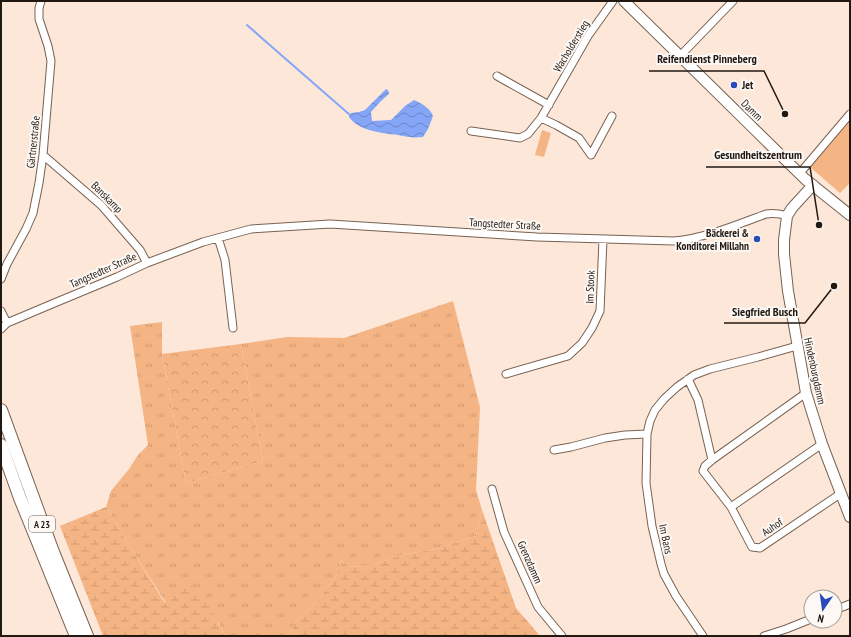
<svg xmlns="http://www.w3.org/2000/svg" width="851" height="637" font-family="'PT Sans Narrow',sans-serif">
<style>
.grass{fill:url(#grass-tufts)}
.forest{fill:url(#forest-crowns)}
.wetland{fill:url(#wetland-marsh)}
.park{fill:#f5b484}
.water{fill:url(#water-waves)}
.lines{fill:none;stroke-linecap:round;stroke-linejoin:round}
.stream{stroke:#85a5f7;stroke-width:2}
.street-casing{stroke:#786252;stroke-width:9}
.secondary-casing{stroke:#786252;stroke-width:12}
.highway-casing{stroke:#786252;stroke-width:14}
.street{stroke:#fff;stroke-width:7}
.secondary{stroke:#fff;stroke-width:10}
.highway{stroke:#fff;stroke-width:12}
.poi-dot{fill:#2b4aba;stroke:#fdf8f4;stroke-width:1.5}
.labels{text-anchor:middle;stroke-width:4;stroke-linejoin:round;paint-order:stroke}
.shield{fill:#fdf8f4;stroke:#635b56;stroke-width:1}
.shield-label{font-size:10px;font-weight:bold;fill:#211812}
.street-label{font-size:11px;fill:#211812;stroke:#fdf8f4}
.poi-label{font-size:11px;font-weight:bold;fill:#211812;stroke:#fdf8f4;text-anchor:start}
.leader{fill:none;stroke:#211812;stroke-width:1.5}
.callout-dot{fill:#211812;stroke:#fdf8f4;stroke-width:1.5}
.callout-label{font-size:12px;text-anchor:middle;font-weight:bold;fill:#211812;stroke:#fdf8f4;stroke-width:4;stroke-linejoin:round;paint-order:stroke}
</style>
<defs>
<pattern id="grass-tufts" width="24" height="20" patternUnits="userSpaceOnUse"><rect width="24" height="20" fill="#f5b484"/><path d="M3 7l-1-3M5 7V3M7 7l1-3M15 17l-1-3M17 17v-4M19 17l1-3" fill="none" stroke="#d29a71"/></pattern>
<pattern id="forest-crowns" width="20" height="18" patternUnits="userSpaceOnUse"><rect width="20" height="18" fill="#f5b484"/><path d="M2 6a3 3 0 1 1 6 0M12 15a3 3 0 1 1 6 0" fill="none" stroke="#d29a71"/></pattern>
<pattern id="wetland-marsh" width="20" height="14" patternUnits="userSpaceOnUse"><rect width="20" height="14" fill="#f5b484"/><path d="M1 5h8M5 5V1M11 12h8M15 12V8" fill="none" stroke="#d29a71"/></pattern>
<pattern id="water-waves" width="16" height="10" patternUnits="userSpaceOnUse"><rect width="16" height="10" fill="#85a5f7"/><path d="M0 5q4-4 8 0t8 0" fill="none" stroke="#6c85c7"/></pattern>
</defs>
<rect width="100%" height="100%" fill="#fce7d9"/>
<!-- grass -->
<path class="grass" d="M453,301L480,407L476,490L482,510L476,536L437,549L405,554L372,565L352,567L344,563L341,560L336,576L318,600L295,623L288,636H225L218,622L166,603L130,547L106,507L111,491L129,469L138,455L148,445L130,326L162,322V354L186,483L263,461L241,344L287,337L344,338Z"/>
<!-- forest -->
<path class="forest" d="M241,344L263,461L186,483L162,354Z"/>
<!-- wetland -->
<path class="wetland" d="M106,507L130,547L165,603L191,583L209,606L225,636H103L60,526Z
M482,510L516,608L540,636H288L295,623L318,600L336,576L341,560L344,563L352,567L372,565L405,554L437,549L476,536Z"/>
<!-- park -->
<path class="park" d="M850,119V183L840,193L810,167Z
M542,130L551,133L544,157L535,155Z"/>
<!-- water -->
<path class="water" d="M386,89L388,90L389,94L381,101L371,112L372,121L391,120L405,106L414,100C421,103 430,108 433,116L428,129L423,137C414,138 407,137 398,135C381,133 359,131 349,117L351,113L359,112L365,110Z"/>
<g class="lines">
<!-- stream -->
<path class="stream" d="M247,25L264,40L350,115"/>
<!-- street casing -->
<g class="street-casing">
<path id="street" d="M680,56L733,1
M497,76L549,105
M541,118L556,125L579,138L591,155L612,116
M471,131L520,138L528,134L541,118L588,36L613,1
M43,155L101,205L140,250L147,263
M800,173L850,114
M218,238L225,260L233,328
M1,279L7,264L26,229L33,213L39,183L43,155L51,61L48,46L39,19V8L41,1
M1,311L7,323
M1,329L7,323L52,304L117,277L147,263L203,242L251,229L330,224L537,237L674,241C706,238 736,225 766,214C774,213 779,213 787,216
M506,374L568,356L582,343L592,328L600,311L603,239
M688,379L698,400L712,460
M806,393L712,460L705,466L703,471L731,507L752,547L760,548L840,494
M554,450L571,447L605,438L625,435L647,434
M492,489L504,532L538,607L562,636
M731,507L822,444
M835,610L850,604
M703,636L676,596L664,574L661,564L652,526L646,483L647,434L650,421L655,410L664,399L677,387L694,375L710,369L758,357L797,346
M764,636L786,629L811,619"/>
</g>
<!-- secondary casing -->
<g class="secondary-casing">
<path id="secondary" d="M624,1L805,179L850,215
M813,185L792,208L787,216L784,240V254L788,291L806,393L822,444L850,517"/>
</g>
<!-- highway casing -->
<g class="highway-casing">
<path id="highway" d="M1,410L53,552L87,636
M1,445L20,498L76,636"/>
</g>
<!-- street -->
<use href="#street" class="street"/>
<!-- secondary -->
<use href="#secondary" class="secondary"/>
<!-- highway -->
<use href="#highway" class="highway"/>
</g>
<!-- markers -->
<g class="poi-dot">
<circle cx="734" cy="85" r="4"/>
<circle cx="757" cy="239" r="4"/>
</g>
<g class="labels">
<!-- shield labels -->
<rect class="shield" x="29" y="516" width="26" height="16" rx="3"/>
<g class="shield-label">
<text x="42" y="528">A 23</text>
</g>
<!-- street labels -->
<g class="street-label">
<text transform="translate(571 46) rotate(-59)" y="4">Wacholderstieg</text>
<text transform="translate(752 110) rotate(44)" y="4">Damm</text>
<text transform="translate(33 142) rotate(-84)" y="4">Gärtnerstraße</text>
<text transform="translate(107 197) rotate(45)" y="4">Banskamp</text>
<text transform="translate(505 224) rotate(3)" y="4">Tangstedter Straße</text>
<text transform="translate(103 270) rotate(-24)" y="4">Tangstedter Straße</text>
<text transform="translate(590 287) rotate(-88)" y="4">Im Stook</text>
<text transform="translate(815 371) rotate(78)" y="4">Hindenburgdamm</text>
<text transform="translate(772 527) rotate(-34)" y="4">Auhof</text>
<text transform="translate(666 539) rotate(78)" y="4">Im Bans</text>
<text transform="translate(530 562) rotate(66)" y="4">Grenzdamm</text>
</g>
<!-- poi labels -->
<g class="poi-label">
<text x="742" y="89">Jet</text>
<text x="749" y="237" text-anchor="end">Bäckerei &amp;<tspan x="749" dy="13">Konditorei Millahn</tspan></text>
</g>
</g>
<!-- callouts -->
<path class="leader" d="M785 114L764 71H649M819 225L810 167H706M834 286L805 323H724"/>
<g class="callout-dot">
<circle cx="785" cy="114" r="4"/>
<circle cx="819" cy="225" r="4"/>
<circle cx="834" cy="286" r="4"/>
</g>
<g class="callout-label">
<text x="707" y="63">Reifendienst Pinneberg</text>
<text x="758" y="159">Gesundheitszentrum</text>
<text x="765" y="316">Siegfried Busch</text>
</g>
<!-- border -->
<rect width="851" height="637" fill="none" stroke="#211812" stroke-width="4"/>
<!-- north arrow -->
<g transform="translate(823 609) rotate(193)"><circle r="19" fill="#fdf8f4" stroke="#a59e9a"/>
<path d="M0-3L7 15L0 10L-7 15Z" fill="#2b4aba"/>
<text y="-6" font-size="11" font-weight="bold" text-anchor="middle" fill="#211812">N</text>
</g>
</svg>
